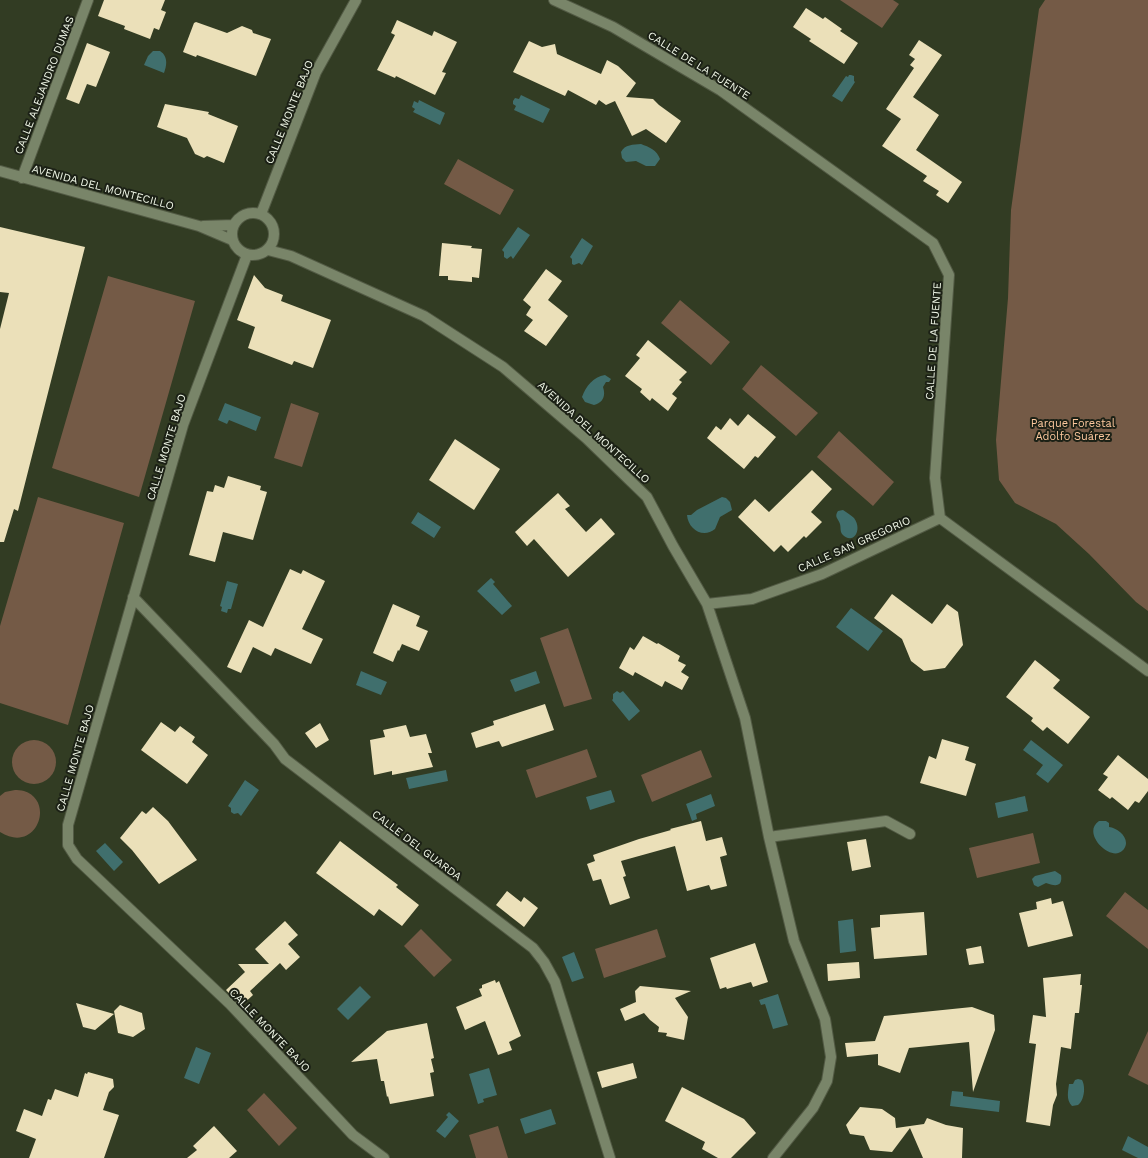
<svg xmlns="http://www.w3.org/2000/svg" width="1148" height="1158" font-family="'Work Sans',sans-serif">
<style>
.green{fill:#745a46}
.water{fill:#406f6d}
.building{fill:#ebe0b9}
.lines{fill:none;stroke-linecap:round;stroke-linejoin:round}
.street-casing{stroke:#525a44;stroke-width:12}
.street{stroke:#798569;stroke-width:10}
.labels{text-anchor:middle;stroke-width:4;stroke-linejoin:round;paint-order:stroke}
.street-label{font-size:11px;fill:#f1f8e8;stroke:#1c2116}
.park-label{font-size:11px;fill:#fdc89e;stroke:#1c2116}
</style>
<rect width="100%" height="100%" fill="#323c23"/>
<!-- green -->
<path class="green" d="M840,0H893L899,4L882,28Z
M1045,0H1148V611L1136,602L1089,554L1056,524L1015,503L999,480L996,440L1008,298L1011,210L1039,9Z
M458,159L514,190L500,215L444,184Z
M108,276L195,301L139,497L52,468Z
M680,300L730,342L711,365L661,323Z
M761,365L818,413L796,436L742,389Z
M291,403L319,413L302,467L274,458Z
M839,431L894,482L873,506L817,457Z
M38,497L124,523L68,725L0,703V626Z
M568,628L592,699L564,707L540,638Z
M12 762a22 22 0 1 1 44 0a22 22 0 1 1-44 0Z
M587,749L597,777L536,798L526,770Z
M701,750L712,777L652,802L641,775Z
M15,790C17,790 21,790 24,791C56,801 36,855 0,832V796L5,792Z
M1033,833L1040,863L977,878L969,848Z
M1125,892L1148,910V949L1106,916Z
M421,929L452,960L434,977L404,946Z
M657,929L666,957L604,978L595,949Z
M1148,1031V1085L1128,1075Z
M264,1093L297,1128L279,1146L247,1110Z
M498,1126L508,1158H476L469,1135Z"/>
<!-- water -->
<path class="water" d="M153,51H160C168,56 167,65 164,73L144,65L148,56Z
M849,75H851L854,76V81L855,82L842,102L832,96L846,76L848,77Z
M521,95L550,109L543,123L514,110L516,106L513,104V101L515,98L519,99Z
M419,100L445,113L440,125L413,112L415,109L412,107L414,101L418,103Z
M641,144C649,147 657,150 660,159L655,166H646L636,161L626,162L622,158L621,152C625,144 633,145 641,144Z
M518,227L530,235L513,259L511,256L507,259L504,257V252L502,250Z
M582,238L593,246L582,265L579,263L574,265L572,264V259L570,257Z
M605,375L611,379L609,382H606L603,387C606,396 603,403 594,405L585,402L582,397C586,386 593,377 605,375Z
M225,403L261,417L256,431L229,420L227,424L218,420Z
M722,497L726,498L730,502L732,510L720,517L715,529C703,539 688,529 687,515H691L697,510Z
M843,510C847,513 851,515 854,518C863,530 853,546 842,534C840,531 841,528 840,524C838,518 834,517 838,511Z
M418,512L441,527L434,538L411,523Z
M491,578L495,582L493,584L512,606L502,615L477,591Z
M227,581L238,584L231,609H228L227,613L221,611L222,607L220,606Z
M851,608L883,631L868,651L836,627Z
M361,671L387,682L381,695L356,685Z
M536,671L540,683L515,692L510,680Z
M617,691L620,693L623,691L640,711L629,721L612,700L613,699V694Z
M1031,740L1063,765L1048,783L1036,774L1043,765L1023,750Z
M446,770L448,781L409,789L406,778Z
M245,780L259,790L241,816L238,813L234,814L231,812V808L228,806Z
M611,790L615,802L590,810L586,797Z
M711,794L715,806L696,814L697,819L692,821L686,804Z
M1025,796L1028,811L998,818L995,803Z
M1099,821H1106L1109,823V827C1119,828 1133,841 1122,851C1110,862 1081,833 1099,821Z
M105,843L123,862L114,871L96,851Z
M1055,871L1061,875C1063,888 1054,886 1046,883L1038,887L1034,885L1032,879L1035,876Z
M853,919L856,951L840,953L838,921Z
M574,952L584,978L572,982L562,957Z
M360,986L371,997L348,1020L337,1009Z
M778,994L788,1025L773,1029L765,1004L761,1005L759,1000Z
M196,1047L211,1053L199,1084L184,1078Z
M489,1068L497,1095L483,1099L484,1102L478,1104L469,1074Z
M1078,1079L1082,1080C1086,1087 1084,1101 1078,1105L1072,1106C1066,1100 1068,1092 1069,1084H1073L1075,1080Z
M952,1091L963,1092V1096L1000,1101L999,1112L950,1106Z
M551,1109L556,1124L525,1134L520,1119Z
M449,1112L459,1121L445,1138L436,1131L448,1117L446,1115Z
M1128,1136L1148,1147V1158H1138L1122,1150Z"/>
<!-- building -->
<path class="building" d="M104,0H165L161,10L166,12L159,30L154,28L150,39L124,29L125,26L98,16Z
M806,8L823,19L825,17L842,29L840,31L858,43L844,64L809,41L811,39L793,27Z
M397,20L432,36L434,31L457,42L442,72L446,73L435,95L396,76L395,78L377,70L395,35L391,33Z
M196,22L227,33L242,26L252,30L253,33L271,39L256,76L197,55L196,57L183,52L194,23Z
M919,40L942,55L913,97L939,115L916,150L962,182L948,203L936,195L939,191L923,181L927,176L882,146L901,119L886,109L914,68L910,65L915,59L909,55Z
M529,41L542,47L555,44L557,54L601,74L607,60L618,66L636,83L626,97L653,99L659,105L681,121L666,143L646,129L632,136L615,101L606,105L599,100L596,105L568,90L565,96L513,72Z
M87,43L110,52L96,87L87,84L79,104L66,99Z
M165,104L209,112L208,114L238,126L224,163L207,156L204,158L195,154L187,138L157,127Z
M0,227L85,247L18,511L14,509L4,542H0V329L9,293L0,292Z
M442,243L472,246L471,248L482,249L479,278L472,277V282L448,280V276H439Z
M546,269L562,281L548,300L568,316L546,346L524,331L533,320L526,315L531,307L523,300Z
M254,275L265,288L283,295L281,301L331,320L313,368L294,361L292,365L248,348L255,327L237,320Z
M648,340L687,372L679,380L682,382L672,394L677,398L668,411L652,398L650,401L640,392L642,389L625,376L640,358L636,355Z
M748,414L776,437L758,458L755,456L744,469L707,438L716,426L721,430L730,418L738,426Z
M455,439L500,469L474,510L429,480Z
M812,470L832,489L811,512L822,522L806,538L804,536L788,552L781,545L774,552L738,517L755,499L769,512Z
M228,476L261,486L260,490L267,492L253,540L223,532L215,562L189,555L207,491L213,492L215,485L224,488Z
M558,493L570,506L565,509L586,532L601,518L615,534L568,577L534,539L527,546L515,532Z
M290,569L301,574L303,570L325,581L302,629L323,639L311,664L275,648L271,656L253,647L241,673L227,667L249,620L263,627Z
M892,594L932,624L947,604L958,612L963,645L945,668L924,671L911,661L902,639L874,618Z
M393,604L420,616L416,626L428,631L419,651L402,644L399,651L398,650L393,662L373,653Z
M643,636L657,644L658,643L680,656L678,661L686,665L681,672L689,677L682,690L665,681L662,687L635,672L633,676L619,668L630,647L634,650Z
M1035,660L1060,680L1053,688L1090,717L1068,744L1047,727L1043,731L1031,721L1033,718L1006,697Z
M545,704L554,730L502,747L499,741L476,748L471,733L494,725L493,721Z
M161,722L175,732L180,726L195,737L192,742L208,755L187,784L141,750Z
M320,723L329,740L316,748L305,733Z
M406,725L410,737L426,734L432,753H428L433,767L392,775V771L374,775L370,740L385,737L383,730Z
M942,739L969,747L965,760L976,764L966,796L920,783L929,756L936,759Z
M1118,755L1148,779V791L1139,803L1135,801L1128,810L1112,797L1110,799L1098,790L1108,777L1103,774Z
M153,807L168,821L197,860L159,884L132,850L120,838L142,811L146,814Z
M701,821L706,841L722,837L727,855L720,857L727,886L711,890L709,885L687,891L675,846L621,861L626,876L623,877L630,898L610,905L601,879L593,881L587,864L595,861L593,855L639,839L671,830L670,829Z
M866,839L871,867L852,871L847,842Z
M340,841L398,885L396,887L419,905L402,926L379,909L374,916L316,873Z
M507,891L521,902L524,897L538,908L524,927L496,905Z
M1051,898L1052,904L1063,901L1073,936L1028,947L1019,913L1037,909L1036,902Z
M924,912L927,955L874,959L871,928L880,927V915Z
M285,921L298,935L288,944L300,957L286,970L280,963L250,991L253,995L241,1006L226,990L245,972L238,964H269L255,949Z
M755,943L768,982L753,987L751,982L727,989L726,987L720,989L710,958Z
M981,946L984,963L969,965L966,949Z
M859,962L860,978L828,981L827,964Z
M1081,974L1080,985H1082L1079,1013H1075L1071,1049L1061,1047L1056,1084L1057,1095L1053,1105L1050,1126L1026,1122L1036,1044L1029,1043L1033,1015L1046,1017L1043,978Z
M495,980L496,983L499,981L521,1036L509,1042L512,1050L498,1055L485,1021L465,1030L456,1007L482,996L479,989L482,988V985Z
M640,986L691,991L675,998L688,1017L684,1040L666,1036L667,1033L658,1032L659,1027L650,1020L644,1013L625,1021L620,1009L636,1002L635,991Z
M76,1003L114,1014L95,1030L83,1027Z
M120,1005L142,1013L145,1029L133,1037L118,1033L114,1011Z
M972,1007L994,1015L995,1030L973,1092L969,1042L909,1048L900,1073L878,1065V1054L847,1057L845,1043L875,1041L884,1016Z
M427,1023L434,1058L431,1059L434,1072L430,1073L434,1096L390,1104L388,1096L387,1097L384,1081H381L377,1059L351,1062L387,1031Z
M633,1063L637,1078L602,1088L597,1072Z
M88,1072L113,1079L114,1087L109,1092L103,1110L119,1115L104,1158H29L36,1139L16,1131L24,1109L42,1116L48,1099L51,1100L55,1089L78,1097L85,1073L87,1074Z
M682,1087L744,1119L756,1133L731,1158H718L702,1149L705,1142L665,1121Z
M860,1107L882,1109L895,1118L896,1128L924,1124L927,1118L946,1125L963,1128L962,1158H923L910,1128L892,1152L870,1150L864,1136L850,1134L846,1125Z
M214,1126L237,1151L229,1158H187L197,1150L193,1146Z"/>
<g class="lines">
<!-- street casing -->
<g class="street-casing">
<path id="street" d="M554,0L613,27L720,90L933,243L949,275L935,478L940,518L1148,671
M0,171L199,226L232,240
M22,178L88,0
M232 234a21 21 0 1 1 42 0a21 21 0 1 1-42 0Z
M261,214L316,72L356,0
M203,226L234,225
M268,250L291,256L424,316L503,367L586,438L647,497L673,546L707,604L745,718L769,837L794,941L825,1019L831,1057L827,1081L813,1108L773,1158
M247,255L183,425L68,825V845L77,859L230,1004L353,1135L384,1158
M133,597L274,744L285,759L533,948L544,962L555,982L610,1158
M707,604L752,599L822,574L940,518
M769,837L886,821L910,834"/>
</g>
<!-- street -->
<use href="#street" class="street"/>
</g>
<g class="labels">
<!-- street labels -->
<g class="street-label">
<text transform="translate(699 65) rotate(32)" y="4">CALLE DE LA FUENTE</text>
<text transform="translate(44 85) rotate(-69)" y="4">CALLE ALEJANDRO DUMAS</text>
<text transform="translate(289 112) rotate(-68)" y="4">CALLE MONTE BAJO</text>
<text transform="translate(103 187) rotate(15)" y="4">AVENIDA DEL MONTECILLO</text>
<text transform="translate(933 341) rotate(-86)" y="4">CALLE DE LA FUENTE</text>
<text transform="translate(594 432) rotate(42)" y="4">AVENIDA DEL MONTECILLO</text>
<text transform="translate(166 447) rotate(-73)" y="4">CALLE MONTE BAJO</text>
<text transform="translate(854 544) rotate(-24)" y="4">CALLE SAN GREGORIO</text>
<text transform="translate(75 758) rotate(-74)" y="4">CALLE MONTE BAJO</text>
<text transform="translate(417 845) rotate(37)" y="4">CALLE DEL GUARDA</text>
<text transform="translate(270 1030) rotate(46)" y="4">CALLE MONTE BAJO</text>
</g>
<!-- park labels -->
<g class="park-label">
<text x="1073" y="427">Parque Forestal<tspan x="1073" dy="13">Adolfo Suárez</tspan></text>
</g>
</g>
</svg>
